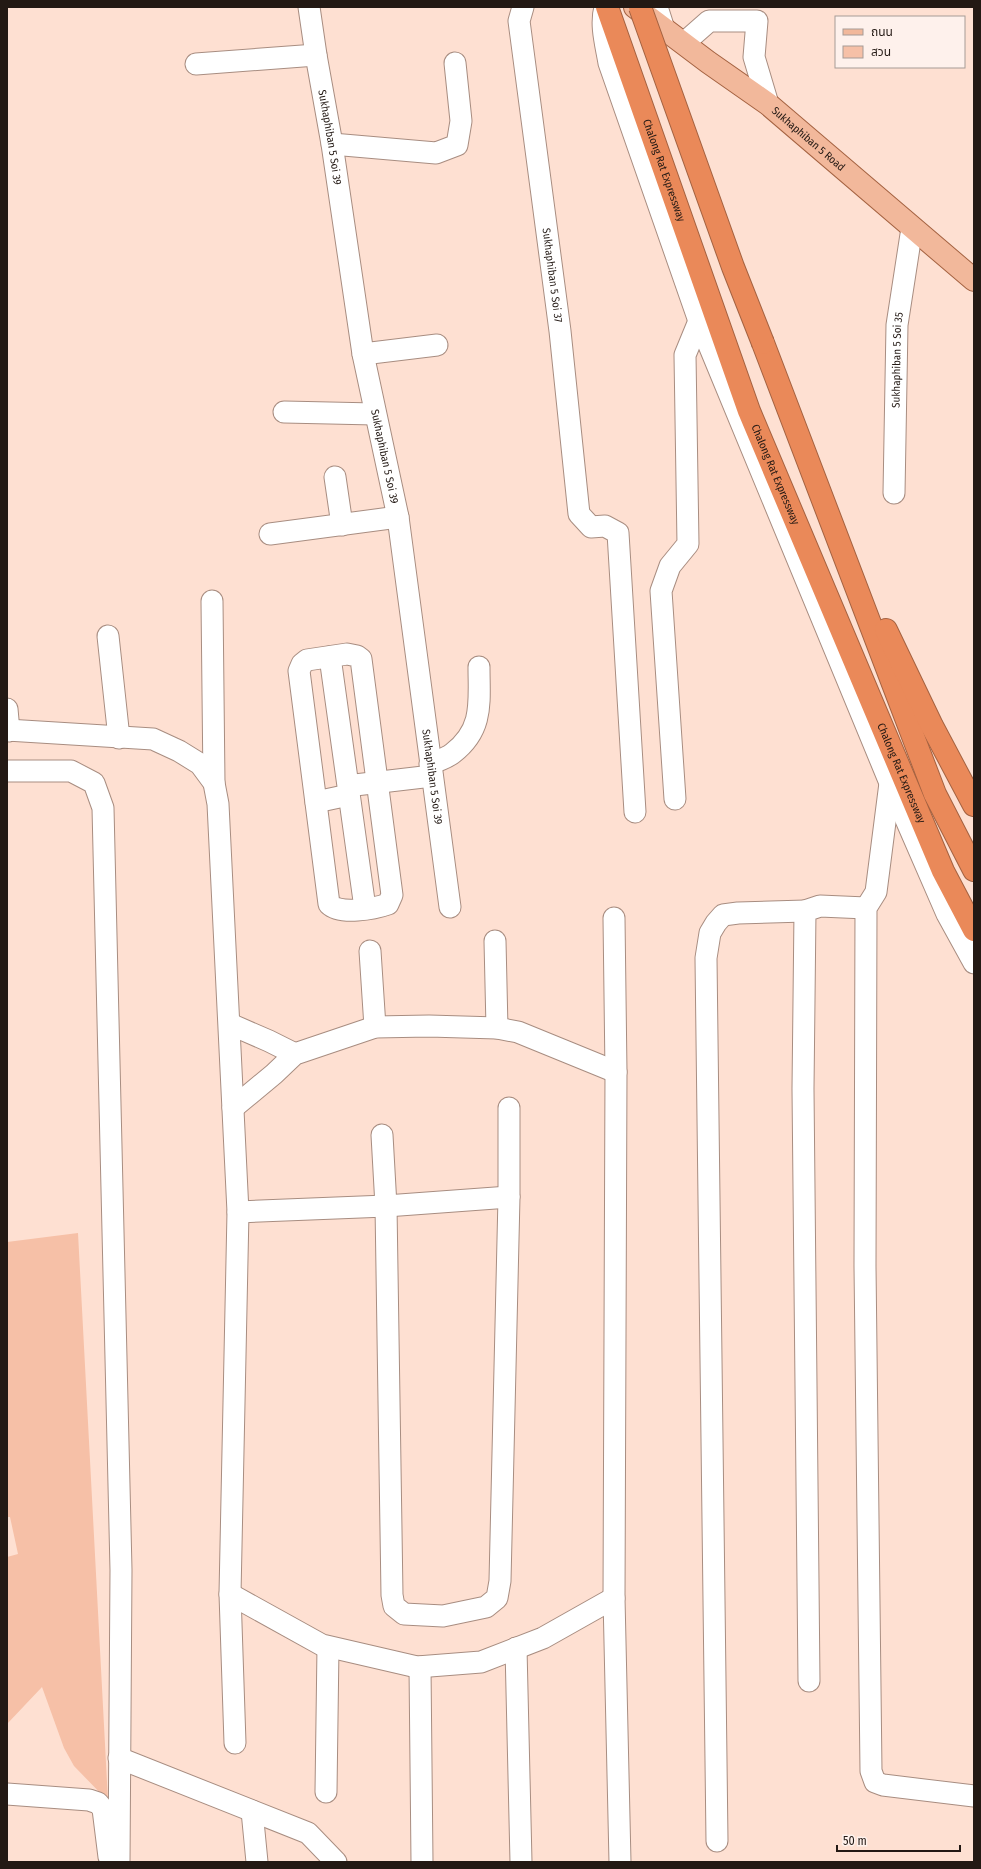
<svg xmlns="http://www.w3.org/2000/svg" width="981" height="1869" font-family="'Fira Sans Condensed','Noto Sans Thai',sans-serif">
<style>
.green{fill:#f6c0a7}
.lines{fill:none;stroke-linecap:round;stroke-linejoin:round}
.minor-casing{stroke:#a88d81;stroke-width:23}
.major-casing{stroke:#a46241;stroke-width:24}
.highway-casing{stroke:#a46241;stroke-width:24}
.minor{stroke:#fff;stroke-width:21}
.major{stroke:#f2b89b;stroke-width:22}
.highway{stroke:#ea8959;stroke-width:22}
.highway-bridge-casing{stroke:#a46241;stroke-width:24;stroke-linecap:butt}
.highway-bridge{stroke:#ea8959;stroke-width:22}
.labels{text-anchor:middle;stroke-width:4;stroke-linejoin:round;paint-order:stroke}
.street-label{font-size:11px;fill:#231914;stroke:#fef1ec}
</style>
<rect width="100%" height="100%" fill="#fee0d2"/>
<!-- green -->
<path class="green" d="M78,1233L108,1801L74,1766L64,1748L42,1687L7,1724V1557L18,1554L10,1517H7V1242Z"/>
<g class="lines">
<!-- minor casing -->
<g class="minor-casing">
<g id="minor">
<path id="s1" d="M309,7L316,55L332,144L363,354L398,517L450,907"/>
<path id="s2" d="M523,7L519,21L560,331L579,514L591,527L605,526L618,533L635,812"/>
<path d="M605,7C600,25 606,45 609,63L699,321L890,783L947,914L974,963"/>
<path d="M657,7L663,26"/>
<path d="M684,43L709,21H757L754,57L768,104"/>
<path d="M196,64L316,55"/>
<path d="M332,144L436,153L457,145L461,121L455,63"/>
<path d="M363,354L437,345"/>
<path d="M284,412L375,414"/>
<path d="M335,477L342,525"/>
<path id="s3" d="M894,493L897,325L912,228"/>
<path d="M270,534L398,517"/>
<path d="M212,601L214,783"/>
<path d="M108,636L119,738"/>
<path d="M347,654L357,656L361,659L392,895L388,904C374,909 340,915 329,904L299,671L302,664L307,660Z"/>
<path d="M330,657L365,908"/>
<path d="M7,709L9,731"/>
<path d="M7,730L153,739L179,751L200,764L214,783L218,804L238,1212L230,1594L235,1743"/>
<path d="M430,764C437,761 447,758 453,753C484,729 479,702 479,667"/>
<path d="M7,771H71L94,783L103,808L121,1570L119,1862"/>
<path d="M890,783L876,892L866,908L865,1266L871,1771L875,1782L883,1785L974,1796"/>
<path d="M675,799L661,591L670,566L688,544L685,355L699,321"/>
<path d="M316,802L344,796L355,785L432,776"/>
<path d="M614,918L616,1072L614,1598L620,1862"/>
<path d="M495,941L497,1028"/>
<path d="M370,951L375,1027"/>
<path d="M230,1024L269,1041L295,1054"/>
<path d="M233,1108L274,1074L295,1054L375,1027L429,1026L497,1028L518,1032L616,1072"/>
<path d="M382,1135L386,1206L392,1595L394,1606L404,1614L443,1616L486,1607L497,1598L500,1581L509,1197V1108"/>
<path d="M238,1212L386,1206L509,1197"/>
<path d="M230,1594L322,1645L417,1667L481,1662L543,1638L614,1598"/>
<path d="M516,1648L521,1862"/>
<path d="M420,1667L422,1862"/>
<path d="M809,1681L803,1089L805,911L820,906L866,908"/>
<path d="M119,1758L308,1833L336,1862"/>
<path d="M326,1792L328,1647"/>
<path d="M7,1794L89,1800L98,1803L103,1809L109,1857"/>
<path d="M252,1811L257,1862"/>
<path d="M717,1841L706,958L710,933L716,923L723,915L738,913L805,911"/>
</g>
</g>
<!-- major casing -->
<g class="major-casing">
<g id="major">
<path id="s4" d="M635,7L708,62L768,104L974,280"/>
</g>
</g>
<!-- highway casing -->
<g class="highway-casing">
<g id="highway">
<path id="s5" d="M607,7L749,411L943,871L974,930"/>
<path d="M763,343L935,794L974,870"/>
<path d="M886,630L932,726L974,805"/>
</g>
</g>
<!-- minor -->
<use href="#minor" class="minor"/>
<!-- major -->
<use href="#major" class="major"/>
<!-- highway -->
<use href="#highway" class="highway"/>
<!-- highway-bridge casing -->
<g class="highway-bridge-casing">
<path id="highway-bridge" d="M640,7L733,267L763,343"/>
</g>
<!-- highway-bridge -->
<use href="#highway-bridge" class="highway-bridge"/>
</g>
<g class="labels">
<!-- street labels -->
<g class="street-label">
<text dy="4" stroke="none"><textPath href="#s1" startOffset="132">Sukhaphiban 5 Soi 39</textPath></text>
<text dy="4" stroke="none"><textPath href="#s4" startOffset="218">Sukhaphiban 5 Road</textPath></text>
<text dy="4" stroke="none"><textPath href="#s5" startOffset="173">Chalong Rat Expressway</textPath></text>
<text dy="4" stroke="none"><textPath href="#s2" startOffset="271">Sukhaphiban 5 Soi 37</textPath></text>
<text dy="4" stroke="none"><textPath href="#s3" startOffset="133">Sukhaphiban 5 Soi 35</textPath></text>
<text dy="4" stroke="none"><textPath href="#s1" startOffset="456">Sukhaphiban 5 Soi 39</textPath></text>
<text dy="4" stroke="none"><textPath href="#s5" startOffset="497">Chalong Rat Expressway</textPath></text>
<text dy="4" stroke="none"><textPath href="#s5" startOffset="821">Chalong Rat Expressway</textPath></text>
<text dy="4" stroke="none"><textPath href="#s1" startOffset="780">Sukhaphiban 5 Soi 39</textPath></text>
</g>
</g>
<!-- border -->
<rect width="981" height="1869" fill="none" stroke="#231914" stroke-width="16"/>
<!-- legend -->
<rect x="835" y="16" width="130" height="52" fill="#fef1ec" stroke="#a69b96"/>
<rect x="843" y="29" width="20" height="6" fill="#f2b89b" stroke="#a69b96"/>
<text x="871" y="36" font-size="12" fill="#231914">ถนน</text>
<rect x="843" y="46" width="20" height="12" fill="#f6c0a7" stroke="#a69b96"/>
<text x="871" y="56" font-size="12" fill="#231914">สวน</text>
<!-- scale -->
<path d="M837 1845v6h123v-6" fill="none" stroke="#231914" stroke-width="2"/>
<text x="843" y="1845" font-size="12" fill="#231914" stroke="#fef1ec" stroke-width="3" paint-order="stroke">50 m</text>
</svg>
